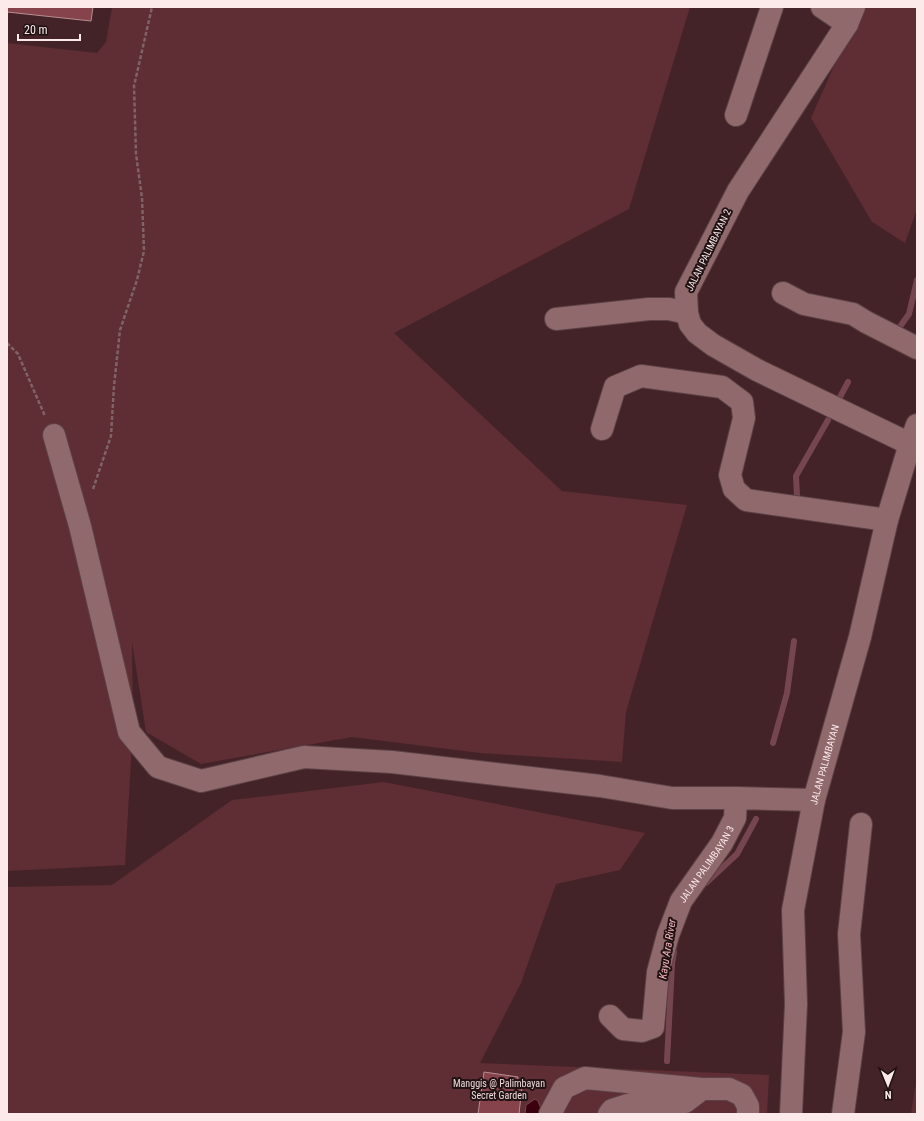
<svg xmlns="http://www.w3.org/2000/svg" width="924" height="1121" font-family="'Roboto Condensed',sans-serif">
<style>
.green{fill:#5f2d34}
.water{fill:#3b000e;stroke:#754650}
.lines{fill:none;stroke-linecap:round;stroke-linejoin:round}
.stream{stroke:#754650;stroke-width:6}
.building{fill:#86434c;stroke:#b78e92}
.minor-casing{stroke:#5c4145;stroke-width:24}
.path{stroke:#7f6366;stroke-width:2.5;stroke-dasharray:4 2;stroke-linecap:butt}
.minor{stroke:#8f696c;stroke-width:22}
.labels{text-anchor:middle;stroke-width:4;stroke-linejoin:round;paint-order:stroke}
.street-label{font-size:10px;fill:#fceaeb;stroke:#201113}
.park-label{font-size:10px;fill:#f2dcdd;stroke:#201113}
.water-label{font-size:11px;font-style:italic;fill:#f6b8bd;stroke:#201113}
</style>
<rect width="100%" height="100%" fill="#432327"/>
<!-- green -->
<path class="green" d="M112,7H690L629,209L394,333L562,491L687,505L626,712L622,762L480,753L352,737L201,764L146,732L132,642L133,726L125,865L7,871V43L97,53L106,42Z
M860,7H917V209L905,243L872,222L811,118Z
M384,782L645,833L620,870L556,884L521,983L480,1063L769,1075L767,1114H7V887L112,885L232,800Z
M917,1076V1114H911Z"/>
<!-- water -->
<path class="water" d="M535,1099L538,1101L541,1109V1114H525L526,1105Z"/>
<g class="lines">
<!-- stream -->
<path class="stream" d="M899,328L909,314L917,280
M839,399L848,382
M797,496L796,476L828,420
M773,743L787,693L794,641
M706,883L737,854L756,819
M667,1061L672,964L674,952"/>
</g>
<!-- building -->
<path class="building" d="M7,7H93L91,21L7,12Z
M484,1072L518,1077L517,1086L522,1087L519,1114H478Z"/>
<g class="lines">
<!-- minor casing -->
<g class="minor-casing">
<g id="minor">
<path d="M822,7L847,24"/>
<path d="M854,7L847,24L738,191L686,292L687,313L690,324L697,333L713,345L757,370L910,444"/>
<path d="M736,115L772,7"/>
<path d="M783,293L804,304L853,314L866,322L917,348"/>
<path d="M556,319L649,309H669L687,313"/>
<path d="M602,429L615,387L641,376L722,387L742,402L744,418L730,475L734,489L746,500L887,520"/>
<path d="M54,435L80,526L129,732L158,767L201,781L304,757L392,762L600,786L672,798H736"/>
<path id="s1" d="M610,1016L623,1029L642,1031L653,1027L658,972L668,935L681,901L722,843L735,818L736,798L814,800"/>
<path d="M550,1114L564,1088L585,1078L702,1089H729L742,1095L748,1106V1114"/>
<path d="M609,1114L612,1110L631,1104L685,1102L702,1089"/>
<path id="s2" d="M791,1114L796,1004L793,910L814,800L860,637L887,520L910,444L917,425"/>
<path d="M843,1114L854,1032L849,934L861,824"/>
</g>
</g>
<!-- path -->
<path class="path" d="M7,343L18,354L45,416
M93,489L111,436L114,386L120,330L137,280L144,251L142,198L136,154L134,86L152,7"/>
<!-- minor -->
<use href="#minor" class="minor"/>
</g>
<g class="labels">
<!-- street labels -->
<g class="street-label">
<text transform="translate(708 250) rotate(-64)" y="4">JALAN PALIMBAYAN 2</text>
<text dy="4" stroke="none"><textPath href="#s2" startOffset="353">JALAN PALIMBAYAN</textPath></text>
<text dy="4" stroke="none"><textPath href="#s1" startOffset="224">JALAN PALIMBAYAN 3</textPath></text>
</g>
<!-- park labels -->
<g class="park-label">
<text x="499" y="1087">Manggis @ Palimbayan<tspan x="499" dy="12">Secret Garden</tspan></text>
</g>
<!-- water labels -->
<g class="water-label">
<text transform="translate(667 949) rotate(-81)" y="4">Kayu Ara River</text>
</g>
</g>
<!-- border -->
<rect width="924" height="1121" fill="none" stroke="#fceaeb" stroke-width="16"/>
<!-- north arrow -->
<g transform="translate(888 1085) rotate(179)" stroke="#201113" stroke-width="3" paint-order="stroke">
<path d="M0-3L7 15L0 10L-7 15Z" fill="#fceaeb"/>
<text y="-6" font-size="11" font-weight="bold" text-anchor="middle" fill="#fceaeb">N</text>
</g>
<!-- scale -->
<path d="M18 34v6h62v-6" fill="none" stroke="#fceaeb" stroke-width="2"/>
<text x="24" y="34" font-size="12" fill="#fceaeb" stroke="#201113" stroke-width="3" paint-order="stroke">20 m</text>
</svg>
